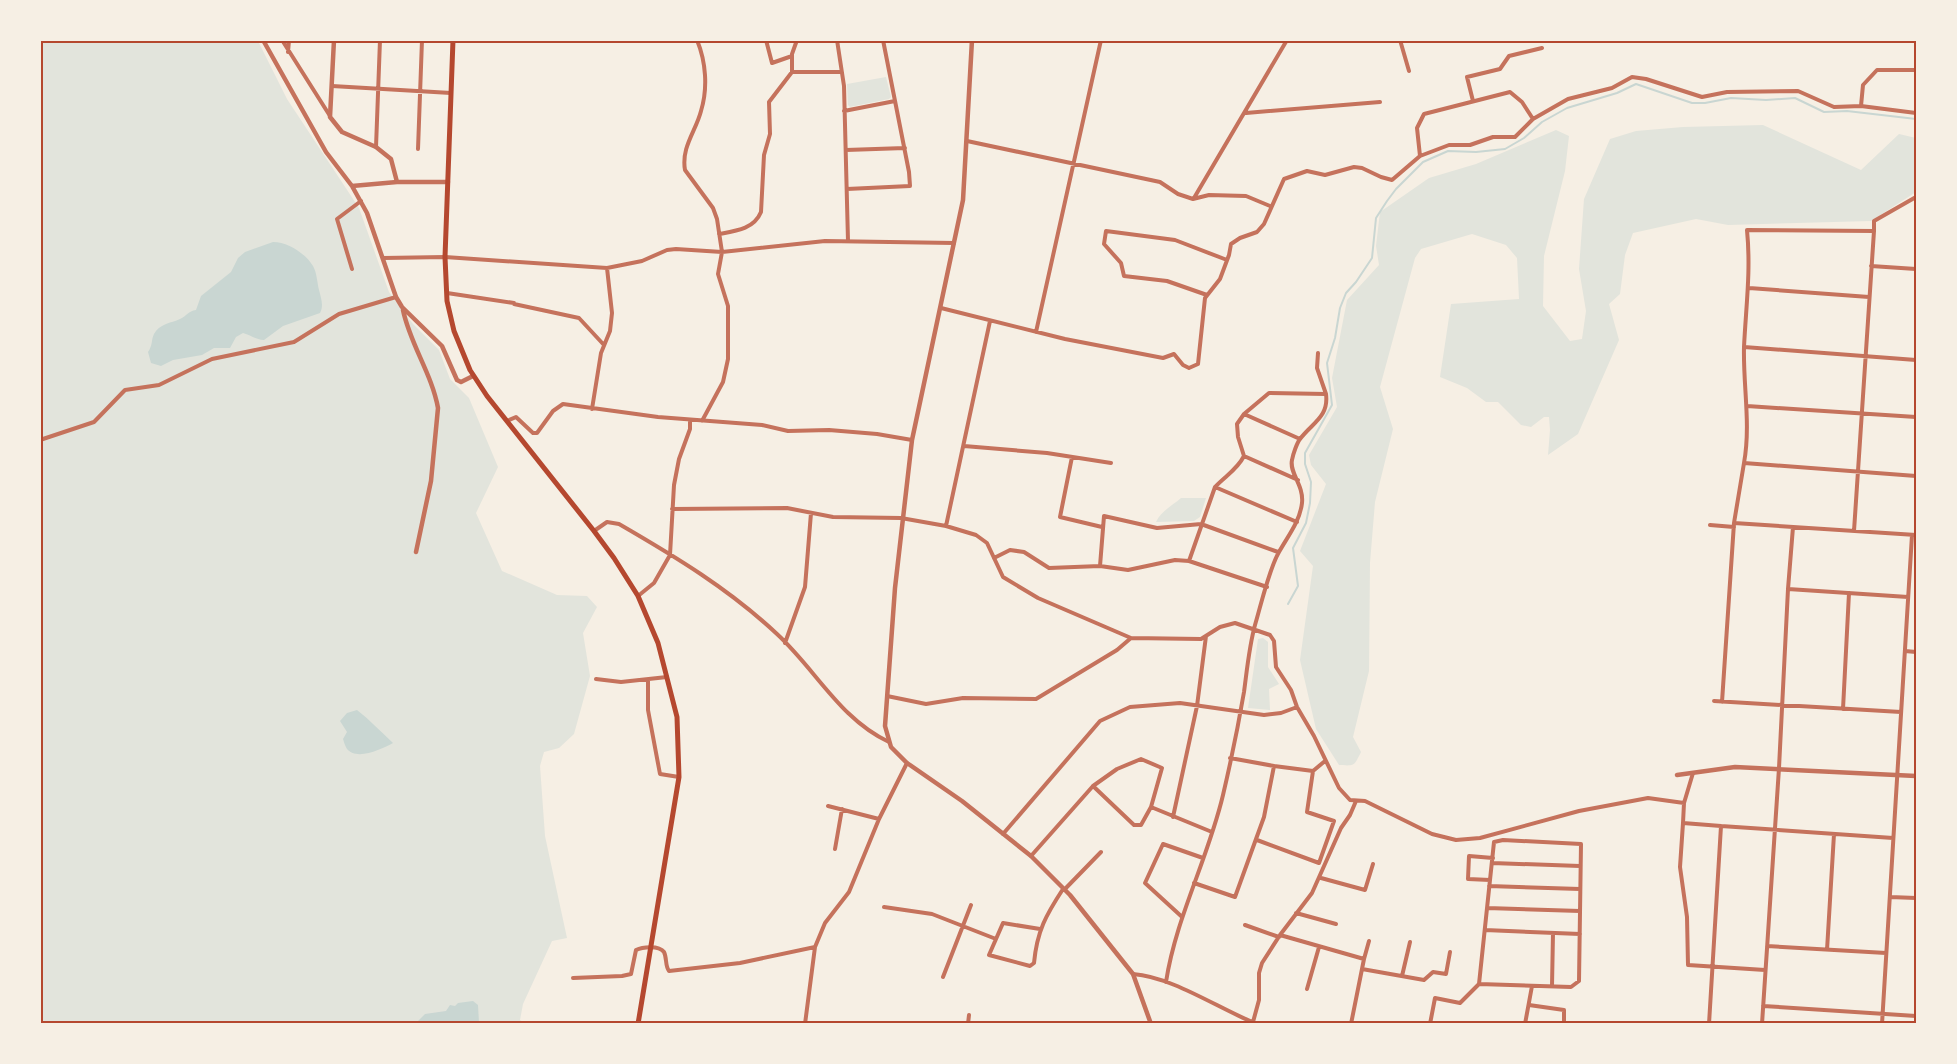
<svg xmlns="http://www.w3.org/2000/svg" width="1957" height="1064" font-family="Lato,sans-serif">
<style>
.green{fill:#e2e4dc}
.water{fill:#c9d6d2}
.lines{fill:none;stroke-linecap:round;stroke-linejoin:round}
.stream{stroke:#c9d6d2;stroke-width:2}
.minor{stroke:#c5725c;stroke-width:4}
.tertiary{stroke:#c5725c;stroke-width:4.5}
.secondary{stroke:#b5482f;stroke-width:5}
.neatline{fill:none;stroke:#b5482f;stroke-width:2}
</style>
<rect width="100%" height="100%" fill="#f6efe4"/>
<!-- green -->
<path class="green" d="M41,41H258L287,99L359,208L389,292L413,324L439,350L450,379L469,398L498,467L476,513L502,571L557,595L587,596L597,607L583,633L590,676L574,734L559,748L544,752L540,766L545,836L567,938L552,941L523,1004L520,1020L524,1023H41Z
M886,77L891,97L889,99L850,107L848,105L847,84Z
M1763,125L1861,170L1899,134L1916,138V192L1871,221L1728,225L1696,219L1633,233L1625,255L1620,294L1609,304L1619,340L1578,434L1548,455L1550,430L1549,417H1544L1531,427L1521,425L1498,402H1486L1467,388L1440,377L1451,304L1519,299L1517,258L1506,245L1472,234L1421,249L1415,258L1380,387L1393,429L1375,502L1370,563L1369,671L1353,737L1361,752C1354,766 1355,766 1339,765L1316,729L1300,660L1313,566L1300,551L1326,484L1311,465L1309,455L1337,407L1332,378L1347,300L1379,265L1376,246L1380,212L1429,178L1476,164L1556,130L1569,136L1565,171L1544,256L1543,306L1570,341L1582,339L1586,311L1579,269L1584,199L1610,139L1636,131L1683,127Z
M1181,498H1206L1200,517L1194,521L1156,522C1161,511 1172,506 1181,498Z
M1263,638L1268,642V667L1279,684L1269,689L1270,710L1248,708L1258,639Z"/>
<!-- water -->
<path class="water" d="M273,242C288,242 306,254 313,266C317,273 317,282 319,290C321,298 324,306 320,313L283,326L264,340C254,339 251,335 243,333L236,337L230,348H214L202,355L173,360L161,366L151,363L148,352C153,345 151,340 154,334C159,324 171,323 180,319C187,316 188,311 196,310L201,296L231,272L238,258L245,252Z
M357,710C370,720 381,732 393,743C382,749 357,761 347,749C345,746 344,742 343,739L347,732L340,721L347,713Z
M473,1001L478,1005L479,1023H416L425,1014L446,1011L450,1005L455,1006L458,1003Z"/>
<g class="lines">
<!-- stream -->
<path class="stream" d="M1288,604L1298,586L1293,548L1306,523L1310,503L1311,482L1305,464V453L1332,405L1327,363L1335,338L1340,308L1346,293L1356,282L1372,258L1376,218L1387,201L1396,189L1423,162L1448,151L1476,152L1505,149L1524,138L1542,122L1567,108L1617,93L1636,84L1692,103H1705L1731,98L1766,100L1795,98L1824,112L1847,111L1916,119"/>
<!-- minor -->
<path class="minor" d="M282,40L330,116
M697,40C706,62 708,88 701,111C696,131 681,147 685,170L713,208L717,219L722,252L718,274L728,306V359L723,382L702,421
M766,40L772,63L792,56
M837,40L844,86L848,241
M1400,40L1409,71
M288,52L289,40
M792,72V54L797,40
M332,86L451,93
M1473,101L1467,77L1500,69L1509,56L1542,48
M1861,106L1863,85L1877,70H1916
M844,111L895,101
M1246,113L1380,102
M967,141L1160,182L1178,194L1193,199L1209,195L1246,196L1270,206
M376,147L380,40
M418,149L422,40
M846,150L905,148
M1420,156L1417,128L1424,114L1510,92L1522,102L1533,119
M847,189L910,186L909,172L883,40
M1194,198L1287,40
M1874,231V221L1916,197
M719,234C736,231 754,229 761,212L764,155L770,134L769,102L792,72H842
M383,258L445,257L607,268L642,261L667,250L676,249L722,252L825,241L954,243
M1871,266L1916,269
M352,269L337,219L361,201
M1749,288L1869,297
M447,293L514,303V304L579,318L604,345
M1207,295L1167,281L1124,276L1121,263L1104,244L1106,231L1175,240L1227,260
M941,308L1065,339L1163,358L1174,354L1183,365L1189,368L1198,364L1205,298L1220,279L1229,255L1231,244L1240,238L1257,232L1264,224L1284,179L1307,171L1325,175L1354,167L1362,168L1381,177L1392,180L1420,156L1449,145H1470L1493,137H1515L1533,119L1568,99L1612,88L1632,77L1646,79L1702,97L1727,92L1798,91L1834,107L1861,106L1916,113
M1036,332L1101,40
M1744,347L1916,360
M1747,406L1916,417
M592,409L601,353L610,331L612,313L607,268
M1244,414L1300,439
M507,421L516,417L533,433H537L553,411L563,404L658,417L762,425L788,431L829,430L877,434L912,440
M40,440L94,422L125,390L159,385L212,359L294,342L339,314L396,297
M964,446L1047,453L1111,463
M1244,456L1298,480
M1072,457L1060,517L1102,527
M1215,487L1297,522
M672,509L787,508L833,517L901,518L946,526L976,535L987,543L1003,577L1038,598L1131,638
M1734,523L1916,535
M1710,525L1734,527
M946,526L990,321
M594,531L607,522L619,524C676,557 729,589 777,634C816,670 840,719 889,742
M1854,531C1860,431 1867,331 1874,231L1747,230C1751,271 1746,306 1744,347C1743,386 1751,424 1744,463L1916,476
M994,558L1010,550L1024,552L1049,568L1100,566L1128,570L1175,560L1189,561L1267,587
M1189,561L1215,487C1225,476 1237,470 1244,456L1238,437L1237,424L1244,414L1269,393L1326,394L1317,368L1318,353
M1100,566L1104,516L1157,528L1201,524L1278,552
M1788,589L1793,527
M638,596L654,583L670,555L674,485L679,459L690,429V420
M785,643L805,587L811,513
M1905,651L1916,652
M596,679L621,682L667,677
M648,680V710L660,774L679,777
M887,696L926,704L963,698L1036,699L1117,650L1131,638L1201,639L1220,627L1235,623L1270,635L1274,641L1276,667L1291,690L1297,707L1314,736L1339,788L1350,800L1365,801L1432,834L1456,840L1480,838L1579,811L1648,798L1684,803
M1714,701L1901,712
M1722,702L1734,523L1744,463
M1843,709L1849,593
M1230,758L1274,766L1313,771L1325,761
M1693,773L1684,803L1683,823L1721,826
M828,806L879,819
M1151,807L1212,832
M1173,817L1197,706L1206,636
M1683,823L1680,867L1687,917L1688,965L1765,970
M1003,834L1100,721L1130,707L1180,703L1264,715L1281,713L1297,707
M1257,840L1319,863L1334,821L1307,812L1313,771
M835,849L842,809
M1031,856L1093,786L1117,769L1141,759L1162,768L1151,807L1141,825H1134L1093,786
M1492,863L1580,866
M1321,878L1365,890L1373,864
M1490,880L1468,879L1469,856L1493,858
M1194,883L1235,897L1264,817L1274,766
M1489,886L1580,889
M1064,890L1101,852
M1890,897L1916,898
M884,907L932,914L996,939
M1487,908L1580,911
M1296,913L1336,924
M1181,916L1145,883L1163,844L1203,858
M1245,925L1279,937
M1040,929L1003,923L989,955L1030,966L1034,963C1037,931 1046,915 1063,889
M1485,930L1580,934
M1280,935L1364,959L1351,1024
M1767,946L1886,953
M1827,950L1834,834
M1364,959L1369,941
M1362,969L1424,980L1433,972L1446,974L1450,952
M1133,974C1173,977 1219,1009 1257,1024
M1402,976L1410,942
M943,977L971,905
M573,978L622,976L631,974L636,950C642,947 659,945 664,952C667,958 665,966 669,971L740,963L815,947
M1166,982C1176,917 1208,859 1223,795C1231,761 1238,727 1244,692C1247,670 1249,647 1255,625C1261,605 1269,569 1279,552C1288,536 1300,521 1302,503C1304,485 1289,473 1292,460C1293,454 1297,443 1300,439C1312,423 1329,417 1326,394
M1552,986L1553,933
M1307,989L1319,947
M1529,1005L1564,1010V1024
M1763,1006L1916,1016
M1253,1022L1259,1000V973L1262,963L1280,935L1312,893L1341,828L1350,815L1356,801
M805,1024L815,947L825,923L849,892L879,819L907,763
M968,1024L969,1015
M1430,1024L1435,998L1460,1003L1479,984L1494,842L1503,840L1581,844L1579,981L1571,987L1479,984
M1525,1024L1532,986
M1709,1024L1721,826L1893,838
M1762,1024L1779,768L1788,589L1908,597
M1882,1024L1912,535"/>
<!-- tertiary -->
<path class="tertiary" d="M263,40L326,152L352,186L367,213L396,297L402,307L442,346L457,380L461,382L473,376
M334,40L330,117L342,132L376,147L391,159L397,182
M972,40L963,200L912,440L895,588L885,726L891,747L907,763L962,801L1031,856L1070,895L1133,974L1151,1024
M352,186L397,182H448
M403,310C410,344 432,374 438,408L431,481L416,552
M1677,775L1735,767L1916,776"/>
<!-- secondary -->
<path class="secondary" d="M453,40L445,257L447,301L454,331L470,370L487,396L594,531L614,558L638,596L658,643L677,717L679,777L638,1024"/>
</g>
<!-- border -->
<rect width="1957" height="1064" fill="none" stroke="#f6efe4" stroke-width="84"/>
<rect x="42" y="42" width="1873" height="980" class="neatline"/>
</svg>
